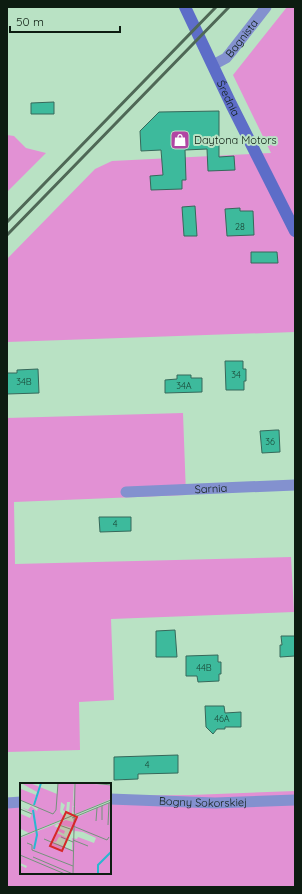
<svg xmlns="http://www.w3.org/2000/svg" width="302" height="894" font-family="Quicksand,sans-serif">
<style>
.green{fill:#e291d4}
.building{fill:#3dba9c;stroke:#36685a}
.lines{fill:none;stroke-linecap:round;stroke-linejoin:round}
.street{stroke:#8391cf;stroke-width:11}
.secondary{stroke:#5d6dc8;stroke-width:12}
.rail{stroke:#4f6856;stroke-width:3}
.labels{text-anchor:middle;stroke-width:4;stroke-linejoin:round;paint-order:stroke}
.number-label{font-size:9px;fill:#194434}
.street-label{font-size:11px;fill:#0d1c11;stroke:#b9e2c4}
.poi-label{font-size:11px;fill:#0d1c11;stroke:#b9e2c4;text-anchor:start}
.inset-river{fill:none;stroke:#2ab7d1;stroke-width:2}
.inset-road{fill:none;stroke:#74937c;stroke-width:1}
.view{fill:#d62828;fill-opacity:0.15;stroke:#d62828;stroke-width:2}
.inset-edge{fill:none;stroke:#0d1c11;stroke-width:2}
</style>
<rect width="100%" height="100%" fill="#b9e2c4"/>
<!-- green -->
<path class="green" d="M287,7H295V332L7,342V259L95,169L112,161L271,153L233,75Z
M7,135L14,136L26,148L46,153L7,192Z
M183,413L186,495L14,502L15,564L291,557L294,612L111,619L114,700L79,702L80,750L7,752V418Z
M295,791V887H7V798L21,797V873H110V796L191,795Z"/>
<!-- building -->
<path class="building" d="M54,102V114H31V103Z
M219,111V157L234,156L235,170L208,171L207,149L185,150L186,180H182V189L151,190L150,176L163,175L161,150L141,151L140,131L159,112Z
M195,206L197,236H184L182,207Z
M240,208V211H253L254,235L227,236L225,209Z
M251,252H277L278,263H251Z
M225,361H243V369H246V381H244V390H226Z
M38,369L39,393L7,394V373H17V370Z
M177,375H191V378H202V392L165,393V380L177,379Z
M276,430H279L280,452L262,453L260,431Z
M99,517H131V531L100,532Z
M175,630L177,657H156V631Z
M281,636H295V656L280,657V645H282Z
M218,655V662H221V674H219V681L198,682L197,676H186V656Z
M205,706H224L225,713L241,712V727H225V729H217L213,734L206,727Z
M178,755V773L138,774V779L114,780V757Z"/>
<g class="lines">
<!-- street -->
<g class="street">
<path id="s1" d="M213,65L226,58L231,52L266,7"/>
<path id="s2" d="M126,492L295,485"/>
<path id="s3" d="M110,799L215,803L295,800"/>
<path d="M7,803L21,802"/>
</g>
<!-- secondary -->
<path class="secondary" id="s4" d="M185,7L231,104L295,231"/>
<!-- rail -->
<path class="rail" d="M7,222L216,7
M7,235L229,7"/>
</g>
<!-- icons -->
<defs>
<g id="shop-square" transform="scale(1)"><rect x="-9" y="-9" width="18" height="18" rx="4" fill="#b245a3" stroke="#b9e2c4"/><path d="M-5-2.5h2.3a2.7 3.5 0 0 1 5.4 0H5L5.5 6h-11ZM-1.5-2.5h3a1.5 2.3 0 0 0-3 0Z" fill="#fff"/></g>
</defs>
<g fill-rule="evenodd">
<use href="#shop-square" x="180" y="140"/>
</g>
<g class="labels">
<!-- number labels -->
<g class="number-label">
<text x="240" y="230">28</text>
<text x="236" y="378">34</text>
<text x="24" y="385">34B</text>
<text x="184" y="389">34A</text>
<text x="270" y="445">36</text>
<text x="115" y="527">4</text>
<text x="204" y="671">44B</text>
<text x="222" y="722">46A</text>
<text x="147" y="768">4</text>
</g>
<!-- street labels -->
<g class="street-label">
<text dy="4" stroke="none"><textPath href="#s1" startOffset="40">Bagnista</textPath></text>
<text dy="4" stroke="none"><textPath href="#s4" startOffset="101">Średnia</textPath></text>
<text dy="4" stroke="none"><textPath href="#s2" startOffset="85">Sarnia</textPath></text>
<text dy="4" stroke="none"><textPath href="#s3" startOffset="93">Bogny Sokorskiej</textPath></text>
</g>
<!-- poi labels -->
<g class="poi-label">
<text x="194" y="144">Daytona Motors</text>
</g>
</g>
<!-- overview -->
<g transform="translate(20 783)">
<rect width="91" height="91" fill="#b9e2c4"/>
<path d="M1,0H10L37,11L38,0H54L52,31L49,30L50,19H47L46,29L43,27L45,22L41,19L40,29L45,35L9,50L1,46L0,26L1,31L10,35L12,30L1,24L8,27L11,23L17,28L18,25L14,23L17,9ZM55,0L91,2V16L56,31L53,29V24H56L53,23ZM1,6L16,12L13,22L0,17ZM91,19V91H0V82L6,85L7,83L0,80V55L46,37L53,39V36ZM37,41L53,45L54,51L55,48L63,49L76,55L74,60L58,54L57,56L52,55V67L28,57L36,59L39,54L46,57L47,55L37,50L38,48L44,51L45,48L34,43Z" fill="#e291d4" fill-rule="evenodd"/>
<path class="inset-river" d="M14,22L21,0M13,27L17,52L14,66M78,91V82L91,69"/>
<path class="inset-road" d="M72,0L91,2M0,17L33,31L36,27L38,0M0,26L12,31M52,35L91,19M82,37V23M76,38L77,25M39,42L53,47M88,42L89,20M53,43L87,57L89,54M0,54L91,17M41,54L53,59M24,56L53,68M53,57L68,63M7,60L12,62V67L53,83M0,72L45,91M13,74L53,91M53,91L55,0"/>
<path class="view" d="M46,29L57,34L42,68L30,63Z"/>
<rect width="91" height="91" class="inset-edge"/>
</g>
<!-- border -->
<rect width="302" height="894" fill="none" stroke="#0d1c11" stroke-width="16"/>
<!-- scale -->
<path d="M10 26v6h110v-6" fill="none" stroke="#0d1c11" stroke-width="2"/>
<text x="16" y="26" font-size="12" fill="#0d1c11" stroke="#b9e2c4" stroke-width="3" paint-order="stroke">50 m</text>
</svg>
